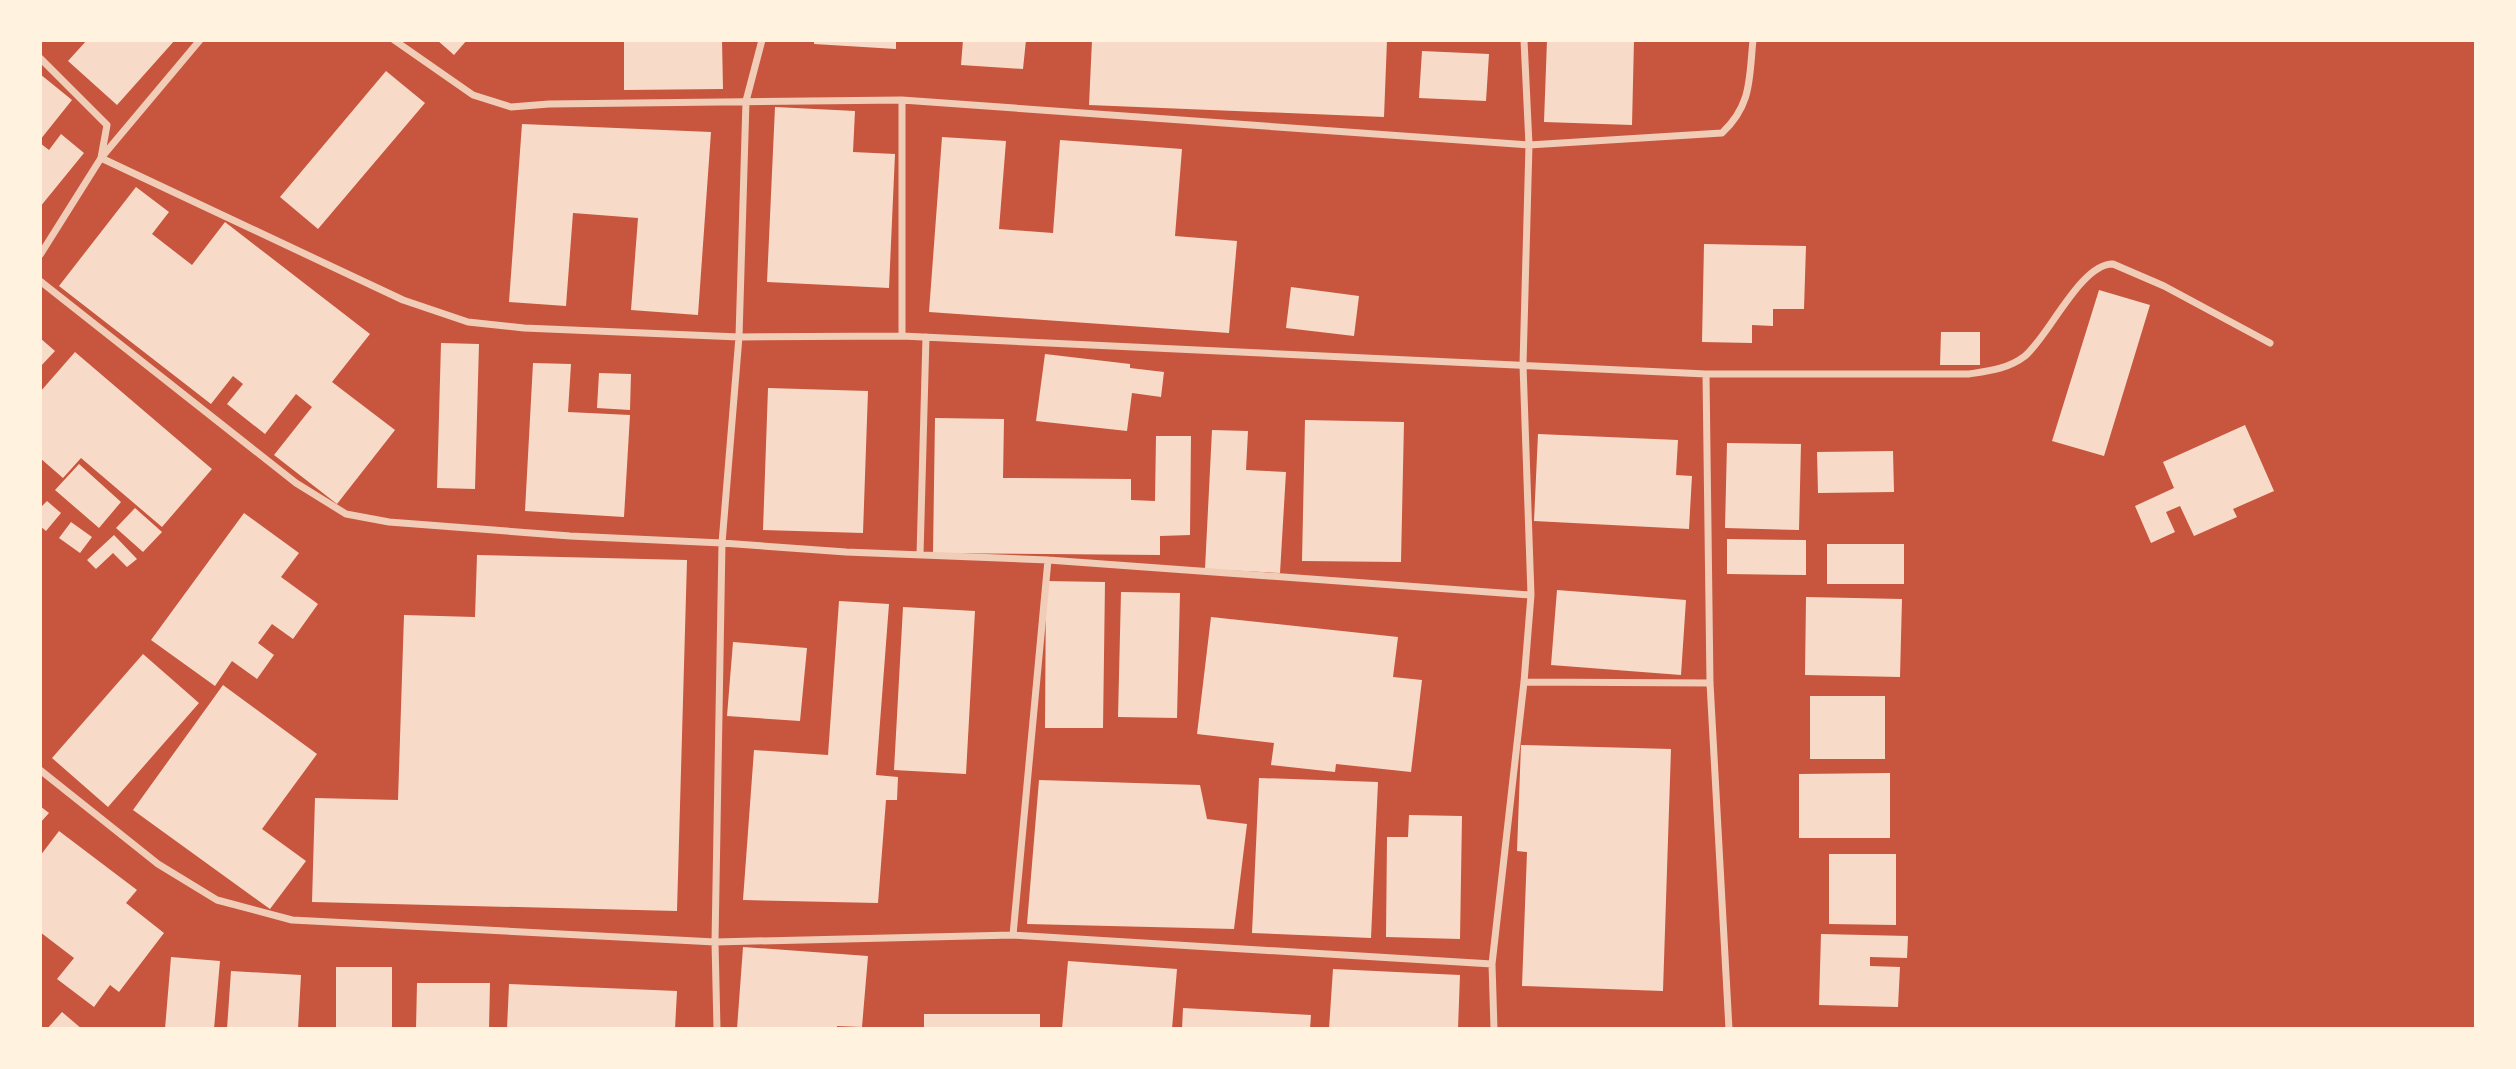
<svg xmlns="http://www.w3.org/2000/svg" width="2516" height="1069" font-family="Overpass,sans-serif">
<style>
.building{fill:#f7dbc8}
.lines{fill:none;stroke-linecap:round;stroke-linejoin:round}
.minor{stroke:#f1ccb7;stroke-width:7}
</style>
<rect width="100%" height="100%" fill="#c8553d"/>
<!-- building -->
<path class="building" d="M87,40H175L117,105L68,61Z
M437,40H467L454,55Z
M624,40H722L723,89L624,90Z
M814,40H896V49L814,44Z
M963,40H1026L1023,69L961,65Z
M1092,40H1387L1384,117L1089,105Z
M1547,40H1634L1632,125L1544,122Z
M1422,51L1489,54L1486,101L1419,98Z
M386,71L425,103L318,229L280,197Z
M40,74L72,100L40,140Z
M775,107L855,111L853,152L895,154L889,288L767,282Z
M522,124L711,132L698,315L631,310L638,218L573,213L566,306L509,302Z
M61,134L84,153L40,207V143L49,150Z
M942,137L1006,141L999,229L1053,233L1060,140L1182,149L1175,236L1237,241L1229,333L929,312Z
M136,187L169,212L152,234L192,265L225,222L370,334L332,382L395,430L337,504L274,455L312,407L296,394L265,434L227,404L243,384L233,376L211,404L59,286Z
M1704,244L1806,246L1804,309H1773V326L1752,325V343L1702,342Z
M1291,287L1359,296L1354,336L1286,328Z
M2099,290L2150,305L2104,456L2052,441Z
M1941,332H1980V365H1940Z
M40,338L55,351L40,367Z
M441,343L479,344L475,489L437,488Z
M75,352L212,469L162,527L81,458L63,478L40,458V392Z
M1045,354L1130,364V368L1164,372L1161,397L1132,393L1127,431L1036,421Z
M533,363L571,364L568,412L630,415L624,517L525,511Z
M599,373L631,374L630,410L597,408Z
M768,388L868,391L863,533L763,530Z
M935,418L1004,419L1003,478L1131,479V500L1155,501L1156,436H1191L1190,535L1160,536V555L933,553Z
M1305,420L1404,422L1401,562L1302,561Z
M2245,425L2274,491L2233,509L2237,517L2194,536L2180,506L2166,512L2175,532L2151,543L2135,506L2174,488L2163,462Z
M1212,430L1248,431L1246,470L1286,472L1280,573L1205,569Z
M1538,434L1678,440L1676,475L1692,476L1689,529L1534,521Z
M1727,443L1801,444L1799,530L1725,528Z
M1893,451L1894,492L1818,493L1817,452Z
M79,464L121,502L99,528L55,490Z
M47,501L61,513L46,531L40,526V508Z
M135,508L162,532L143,552L116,528Z
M244,513L299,553L281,577L318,604L293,639L272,624L258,643L274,655L257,679L232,661L215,686L151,640Z
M71,522L92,537L80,553L59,538Z
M114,535L137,559L127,567L113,553L96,569L87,560Z
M1727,539L1806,540V575L1727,574Z
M1827,544H1904V584H1827Z
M477,555L687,560L677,911L312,902L315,798L398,800L404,615L475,617Z
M1046,581L1105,582L1103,728H1045Z
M1557,590L1686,600L1681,675L1551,665Z
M1121,592L1180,593L1177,718L1118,717Z
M1806,597L1902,599L1900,677L1805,675Z
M839,601L889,604L876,775L898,777L897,800H886L878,903L743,900L754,750L828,755Z
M903,607L975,611L966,774L894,770Z
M1211,617L1398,637L1393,677L1422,680L1411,772L1336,764L1335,772L1271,765L1274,743L1197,734Z
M733,642L807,648L800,721L727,716Z
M143,654L199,703L108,807L52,758Z
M223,685L317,754L262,829L306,861L270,909L133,810Z
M1810,696H1885V759H1810Z
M1521,745L1671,749L1663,991L1522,986L1527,852L1517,851Z
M1890,773V838H1799V774Z
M1259,778L1378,782L1371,938L1252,933Z
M1039,780L1200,785L1207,819L1247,824L1234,929L1027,924Z
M40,806L49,813L40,823Z
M1409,815L1462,816L1460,939L1386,937L1387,837H1408Z
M59,831L137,890L126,903L164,933L119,992L110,985L94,1007L57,979L74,958L40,932V856Z
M1829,854H1896V925L1829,924Z
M1821,934L1908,936L1907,958L1870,957V966L1900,967L1898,1007L1819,1005Z
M743,947L868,956L862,1027L837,1026V1029H737Z
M171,957L220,961L214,1029H165Z
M1068,961L1177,969L1172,1029H1062Z
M336,967H392V1029H336Z
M1333,969L1460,975L1458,1029H1329Z
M231,971L301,975L298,1029H227Z
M417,983H490L489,1029H416Z
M509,984L677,991L675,1029H507Z
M1183,1008L1311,1015L1310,1029H1182Z
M62,1012L82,1029H47Z
M924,1014H1040V1029H924Z"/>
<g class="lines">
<!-- minor -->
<path class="minor" d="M200,40L101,158L403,300L468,322L524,328L739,337L902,336L1706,374H1969C1989,371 2008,369 2025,356C2049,336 2081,263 2113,264L2164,286L2270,343
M394,40L473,95L511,107L549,104L902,100L1529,145L1722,133C1752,105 1749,79 1753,40
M40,58L107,125L101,158L40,255
M40,281L296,483L346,514L389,522L570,536L722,543L846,552L1048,560L1531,595
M902,336V100
M1706,374L1710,683L1729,1029
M920,555L926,337
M1524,682L1710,683
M40,770L158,864L217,900L292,920L715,942L1013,935L1492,964
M1013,935L1048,560
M717,1029L715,942L722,543L739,337L746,101L762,40
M1494,1029L1492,964L1524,682L1531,595L1523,365L1529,145L1524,40"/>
</g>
<!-- border -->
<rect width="2516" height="1069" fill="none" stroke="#fff3e0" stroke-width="84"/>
</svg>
